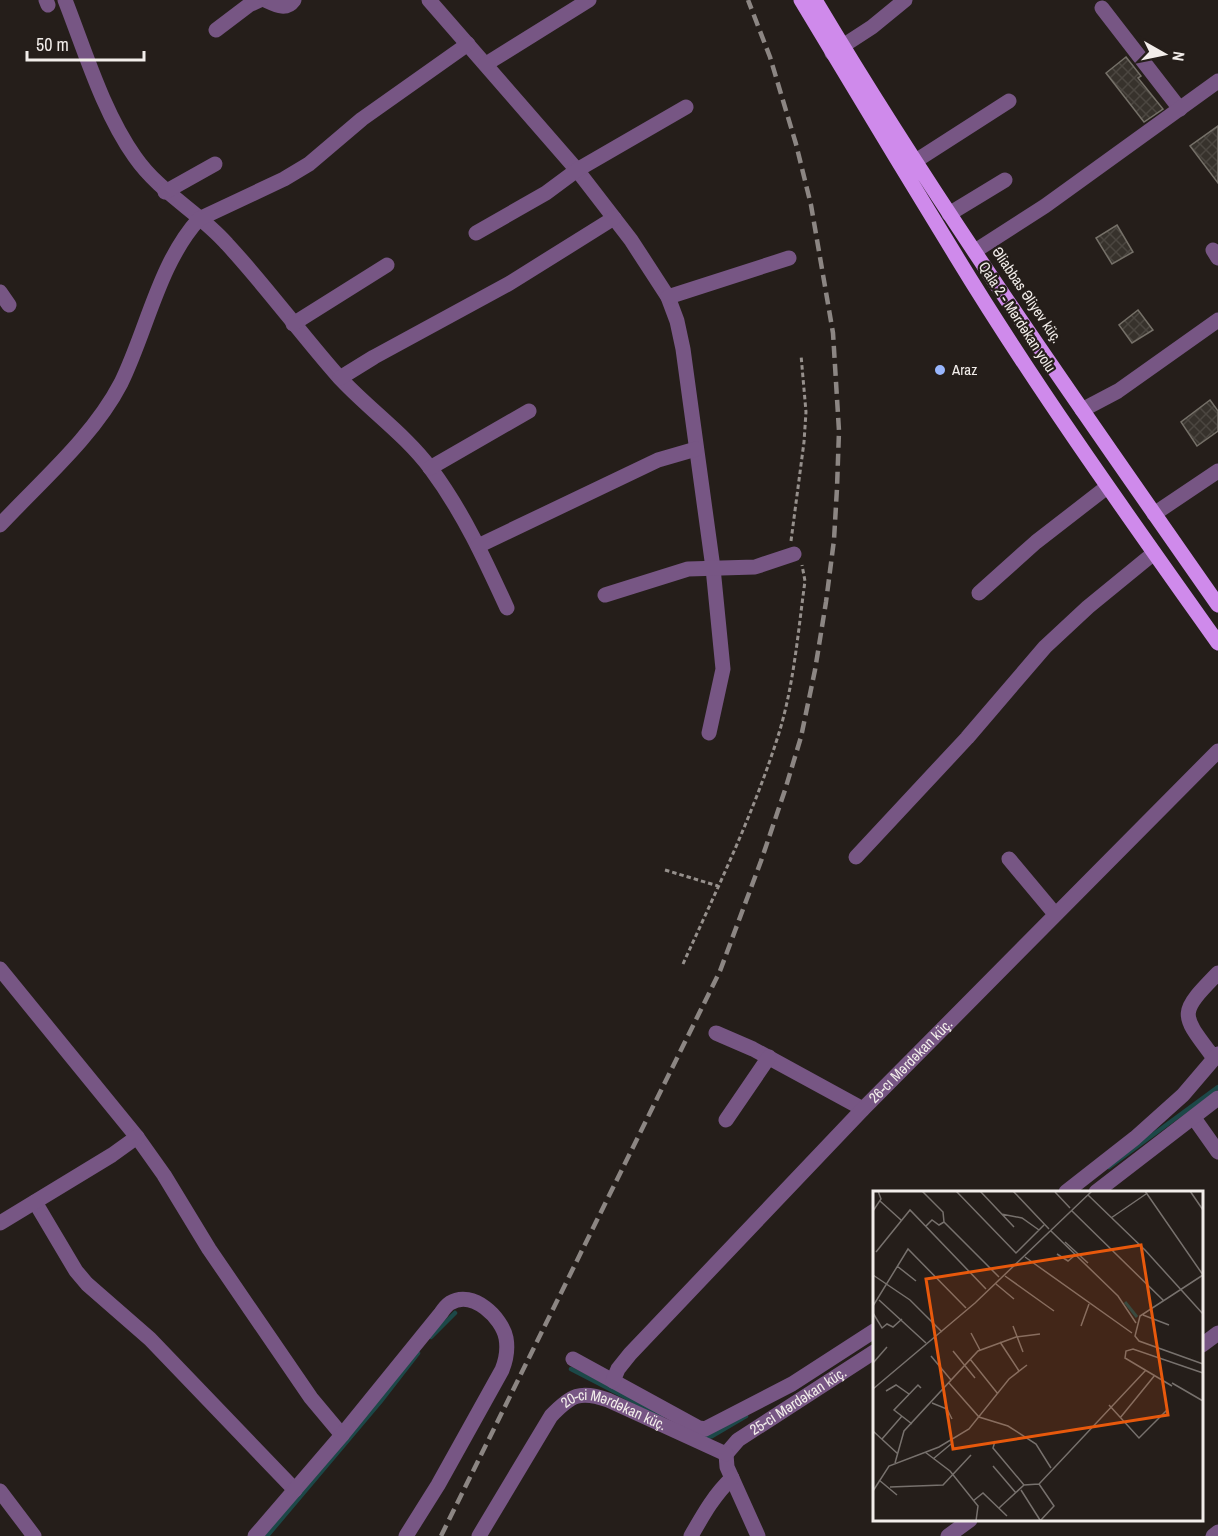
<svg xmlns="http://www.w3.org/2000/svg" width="1218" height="1536" font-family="'Archivo Narrow',sans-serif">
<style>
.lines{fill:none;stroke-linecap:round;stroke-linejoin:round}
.stream{stroke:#1c4848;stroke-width:4.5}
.building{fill:url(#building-cross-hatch);stroke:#757068;stroke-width:1.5}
.path{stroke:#96908c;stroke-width:3;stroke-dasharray:4.5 3;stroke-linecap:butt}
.minor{stroke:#775684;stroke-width:15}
.major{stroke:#cf8aeb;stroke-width:15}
.rail{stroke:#8c8683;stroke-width:4.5;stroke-dasharray:12 6;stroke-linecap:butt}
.poi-dot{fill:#98b6fd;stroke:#251e1a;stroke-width:2}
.labels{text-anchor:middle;stroke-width:4.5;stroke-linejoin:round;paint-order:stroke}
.street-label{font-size:15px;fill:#f2edea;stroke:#251e1a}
.poi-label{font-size:15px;fill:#f2edea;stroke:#251e1a;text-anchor:start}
.inset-river{fill:none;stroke:#1c4848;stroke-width:3}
.inset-road{fill:none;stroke:#77716d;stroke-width:1.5}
.view{fill:#e8590c;fill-opacity:0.15;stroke:#e8590c;stroke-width:3}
.inset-edge{fill:none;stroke:#f2edea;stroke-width:3}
</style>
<defs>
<pattern id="building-cross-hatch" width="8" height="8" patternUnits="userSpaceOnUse" patternTransform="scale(1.5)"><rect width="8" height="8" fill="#37322c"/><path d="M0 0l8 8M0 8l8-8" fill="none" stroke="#4b4640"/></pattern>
</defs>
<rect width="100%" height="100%" fill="#251e1a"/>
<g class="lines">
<!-- stream -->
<path class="stream" d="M1109,1167L1218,1087
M431,1337L455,1313
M571,1369L662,1416
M704,1438L712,1436L746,1416
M267,1536L380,1402L418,1353"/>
</g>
<!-- building -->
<path class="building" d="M1126,57L1141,76L1138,78L1163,109L1144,122L1106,73Z
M1218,126V183L1190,146Z
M1117,225L1133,252L1112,264L1096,238Z
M1138,310L1153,330L1132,343L1119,325Z
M1210,400L1218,411V431L1197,446L1181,422Z"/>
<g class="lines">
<!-- path -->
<path class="path" d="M791,541L804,442L806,412L801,355
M665,870L718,886
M683,964C717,889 754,813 779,733C794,684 798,632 805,581L802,565"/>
<!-- minor -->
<g class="minor">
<path d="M46,0L48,5"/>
<path d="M65,0C85,51 103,112 135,157C160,193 199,212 227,244C266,286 300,333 338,376C367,408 405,434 431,469C463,512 485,560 507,608"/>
<path d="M265,0C276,5 286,11 294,0"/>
<path d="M429,0L577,170L631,240L668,297L677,321L683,349L713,568L723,669L709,733"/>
<path d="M1102,8L1180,109"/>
<path d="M216,30L249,5L260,0"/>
<path d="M832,53L872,27L905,0"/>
<path d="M486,64L589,0"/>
<path d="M914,162L1009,101"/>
<path d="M165,192L215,164"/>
<path d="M949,214L1005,180"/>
<path d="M476,233L546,193L577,170L686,107"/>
<path d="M1213,250L1218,258"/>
<path d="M975,251L1045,206L1218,81"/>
<path d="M0,292L9,305"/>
<path d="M668,297L789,258"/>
<path d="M293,324L387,265"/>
<path d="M340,378L374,357L510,283L614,218"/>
<path d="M1082,410L1118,391L1218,320"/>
<path d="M430,468L529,411"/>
<path d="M1154,514L1218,471"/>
<path d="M0,525C41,481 93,437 121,383C147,330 159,263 199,219L284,179L309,164L362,119L468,44"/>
<path d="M478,546L658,460L696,449"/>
<path d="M979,593L1036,542L1107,487"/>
<path d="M605,595L688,569L755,567L794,554"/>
<path d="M856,857L967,738L1045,647L1088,607L1154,553"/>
<path d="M1009,859L1055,914"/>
<path d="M0,969L137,1137L164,1175L209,1249L311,1398L342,1435"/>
<path d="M716,1033L753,1049L863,1109"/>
<path d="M1214,1058C1180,1013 1178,1014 1218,973"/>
<path d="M1194,1118L1218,1152"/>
<path d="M726,1120L769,1057"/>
<path d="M1066,1192L1135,1138L1183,1095L1218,1054"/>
<path d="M1096,1192L1218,1098"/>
<path d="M35,1202L76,1271L87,1284L150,1339L295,1490"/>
<path d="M0,1223L112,1155L137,1137"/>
<path d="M1202,1345L1218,1333"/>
<path d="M573,1359L699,1428L705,1429L792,1384L874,1331"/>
<path id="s1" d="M613,1381L618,1369L630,1354L863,1109L1218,751"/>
<path id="s2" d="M726,1454L738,1440L874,1352"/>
<path d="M726,1454L727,1467L758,1536"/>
<path d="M0,1491L34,1536"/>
<path d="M255,1536L342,1435L441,1313C443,1310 447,1305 450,1303C473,1289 502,1318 506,1338C508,1349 506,1360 502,1370L438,1485L406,1536"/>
<path id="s3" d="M479,1536L551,1416C571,1395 580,1390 608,1400L726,1454"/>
<path d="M691,1536C703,1515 714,1495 732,1478"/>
<path d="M948,1536L970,1520"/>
<path d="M1213,1536L1218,1532"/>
</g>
<!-- major -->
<path class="major" d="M801,0C852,85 904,171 956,256C1037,389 1128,516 1218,643
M815,0C939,208 1079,406 1218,605"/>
<!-- rail -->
<path class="rail" d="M441,1536L720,971L761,861L785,790L801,737L815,670L826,602L834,540L837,488L839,431L833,333L811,205L796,144L770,57L748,0"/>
</g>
<!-- markers -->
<circle class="poi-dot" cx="940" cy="370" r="6"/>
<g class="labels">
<!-- street labels -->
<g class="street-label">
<text transform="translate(1027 295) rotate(56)" y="5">Əliabbas Əliyev küç.</text>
<text transform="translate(1017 317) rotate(57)" y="5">Qala 2 - Mərdəkan yolu</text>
<text dy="5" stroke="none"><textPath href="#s1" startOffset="438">26-cı Mərdəkan küç.</textPath></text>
<text dy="5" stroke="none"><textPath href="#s2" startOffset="90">25-ci Mərdəkan küç.</textPath></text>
<text dy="5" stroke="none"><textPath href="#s3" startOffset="212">20-ci Mərdəkan küç.</textPath></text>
</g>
<!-- poi labels -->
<g class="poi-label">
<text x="952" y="375">Araz</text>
</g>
</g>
<!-- overview -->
<g transform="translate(873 1191)">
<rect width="330" height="330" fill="#251e1a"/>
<path class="inset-river" d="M252,111L264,126"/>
<path class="inset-road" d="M49,0L70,21L71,31M83,0L143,62L171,34M107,0L141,36M140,0L176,38M272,0L330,84M317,0L330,19M182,1L197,17M215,4L272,59L330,123M7,10L28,29M0,20L8,8L5,0M199,20L291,110M128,23L149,27L166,39M238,27L273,3M71,31L126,86M53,35L59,29L66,34L71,31M178,40L245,105L263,132M192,51L215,72M3,61L37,19L113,98M184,63L195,70L201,65M152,66L259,142M24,75L43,90M0,84L37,109L69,141M330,84L267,125L262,145L266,150L330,173M132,85L181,120M123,93L141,108M6,109L53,152M0,115L35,58L93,117M0,122L9,137L14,133L20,136L29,128M270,124L296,134M140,135L150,161M208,135L216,113M98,142L107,159M127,151L146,180M80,160L102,187M58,165L78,189M97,168L125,203M0,172L14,156M76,192L106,226L135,235L163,253L178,277M299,192L330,210M299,195L252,167L253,160L260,158L330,182M0,198L102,112L219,0M13,200L23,194L36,203M59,212L74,218L79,228M236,214L266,247L294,219M247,227L282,184M39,233L21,219L45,194L48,197M0,240L25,263M9,248L29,225M122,250L120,257L151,294M52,261L77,280L105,315L103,330M60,268L78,253M22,272L31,240L105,160L143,146L167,143M120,275L143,302M6,289L24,304M17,296L70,294L98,264M148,299L167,329M0,300L16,275L66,256L96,238L136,188L154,174M100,310L110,302L134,325M126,317L151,294L166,293M167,330L181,315L166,293L273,179"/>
<path class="view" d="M268,54L295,224L80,258L53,88Z"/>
<rect width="330" height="330" class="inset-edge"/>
</g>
<!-- north arrow -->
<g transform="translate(1164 54) rotate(99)" stroke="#251e1a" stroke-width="4.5" paint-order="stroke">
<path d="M0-4.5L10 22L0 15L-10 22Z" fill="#f2edea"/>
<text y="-9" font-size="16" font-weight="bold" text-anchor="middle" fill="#f2edea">N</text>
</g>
<!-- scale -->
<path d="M27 51v9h117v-9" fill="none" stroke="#f2edea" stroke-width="3"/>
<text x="36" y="51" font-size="18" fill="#f2edea" stroke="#251e1a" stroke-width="4.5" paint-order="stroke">50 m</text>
</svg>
